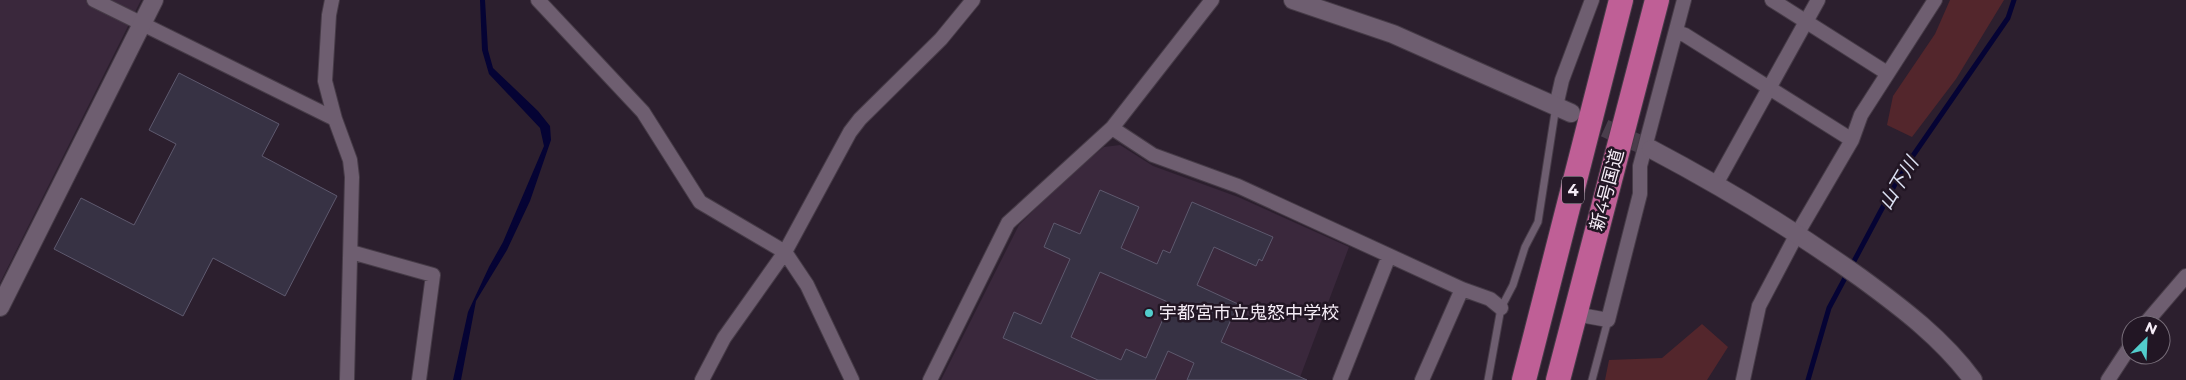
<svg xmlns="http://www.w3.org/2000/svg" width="2186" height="380" font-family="Montserrat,'Noto Sans JP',sans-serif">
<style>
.built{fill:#3a283c}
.green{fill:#53262c}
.water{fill:#050334}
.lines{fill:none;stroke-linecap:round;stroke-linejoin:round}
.stream{stroke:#050334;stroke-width:5}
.building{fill:#373244;stroke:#5e596e;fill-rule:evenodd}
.tertiary-tunnel{stroke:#4a3e4c;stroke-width:18;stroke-dasharray:18 9;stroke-linecap:butt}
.service-casing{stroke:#463b47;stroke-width:9}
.minor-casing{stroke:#463b47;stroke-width:16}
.tertiary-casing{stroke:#463b47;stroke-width:20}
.trunk-casing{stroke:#463b47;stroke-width:26}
.service{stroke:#6e5e70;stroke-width:7}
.minor{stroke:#6e5e70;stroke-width:14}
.tertiary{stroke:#6e5e70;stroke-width:18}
.trunk{stroke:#bf5f96;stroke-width:24}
.poi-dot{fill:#52cdcc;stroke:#221624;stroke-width:2}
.labels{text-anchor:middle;stroke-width:5;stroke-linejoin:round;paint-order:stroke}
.shield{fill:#221624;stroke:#b6acb7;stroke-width:1}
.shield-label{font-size:16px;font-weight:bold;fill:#f5ecf6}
.street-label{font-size:18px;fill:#f5ecf6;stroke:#221624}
.poi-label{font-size:18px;fill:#f5ecf6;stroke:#221624;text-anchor:start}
.water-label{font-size:19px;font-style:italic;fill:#dce1f3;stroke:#221624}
</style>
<rect width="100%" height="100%" fill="#2c1f2e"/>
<!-- built -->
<path class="built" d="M0,0H141L0,283Z
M1120,145L1153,166L1238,197L1349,247L1299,380H941L1019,225L1068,176L1104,147Z"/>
<!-- green -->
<path class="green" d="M1950,0H2004L1956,79L1912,137L1887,125L1893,96L1935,34Z
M1702,324L1728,347L1707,380H1605L1609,360L1662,358Z"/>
<!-- water -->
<path class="water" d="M480,0H485L488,50L493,68L538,111L550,126L551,140L530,201L507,250L476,301L461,380H453L468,312L489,267L503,242L544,146L540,128L489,74L482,50Z"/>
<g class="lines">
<!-- stream -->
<path class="stream" d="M1808,380L1829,308L1901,173L2008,18L2014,0"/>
</g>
<!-- building -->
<path class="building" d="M179,73L279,124L262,156L337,196L285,296L213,258L183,316L54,249L81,198L134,225L176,144L149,130Z
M1100,190L1139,207L1121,248L1157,264L1163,250L1170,253L1192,202L1273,237L1262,261L1259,259L1256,266L1214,247L1197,285L1238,304L1221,342L1307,380H1187L1194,363L1168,351L1155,380H1098L1003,338L1014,312L1041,324L1070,259L1044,247L1054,223L1080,234ZM1100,272L1170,303L1146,358L1126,349L1121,360L1071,337Z"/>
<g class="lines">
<!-- tertiary-tunnel -->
<path class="tertiary-tunnel" d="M1580,117L1651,149"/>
<!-- service casing -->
<g class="service-casing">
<path id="service" d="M1488,380L1501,308L1513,285L1525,247L1538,222L1556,106
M1592,380L1608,320"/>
</g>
<!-- minor casing -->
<g class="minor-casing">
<path id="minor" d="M94,0L335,119
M332,0L329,15L325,81L335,119L350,160L352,177L347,380
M538,0L643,112L700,202L785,252L807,285L852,380
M1772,0L1887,73
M1676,32L1685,35L1852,140
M1556,106L1562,80L1592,0
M1112,128L1153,155L1238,186L1462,289L1490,299L1501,308
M1716,184L1818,0
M351,252L433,275L419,380
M1575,314L1608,320L1640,194V166L1684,0
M2144,325L2186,276
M702,380L724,338L785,252L850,132L860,119L941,39L973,0
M930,380L1008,223L1112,128L1212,0
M1340,380L1389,256
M1422,380L1462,289
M1743,380L1759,306L1797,234L1852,140L1861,115L1935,0
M2108,380L2131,345"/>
</g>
<!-- tertiary casing -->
<g class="tertiary-casing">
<path id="tertiary" d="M1293,0L1393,34L1571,113
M1651,149C1723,187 1794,230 1861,278C1902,308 1943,339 1973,380
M0,307L154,0"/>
</g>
<!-- trunk casing -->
<g class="trunk-casing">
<path id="trunk" d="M1524,380L1621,0
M1558,380L1657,0"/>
</g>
<!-- service -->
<use href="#service" class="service"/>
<!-- minor -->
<use href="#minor" class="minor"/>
<!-- tertiary -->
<use href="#tertiary" class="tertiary"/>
<!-- trunk -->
<use href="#trunk" class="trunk"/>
</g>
<!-- markers -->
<circle class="poi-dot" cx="1149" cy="313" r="5"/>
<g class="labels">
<!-- shield labels -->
<rect class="shield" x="1562" y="176.5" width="22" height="27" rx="4"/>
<g class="shield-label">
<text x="1573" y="196">4</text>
</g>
<!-- street labels -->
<g class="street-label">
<text transform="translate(1607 190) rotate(-75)" y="6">新4号国道</text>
</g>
<!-- poi labels -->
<g class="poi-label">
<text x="1159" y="319">宇都宮市立鬼怒中学校</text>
</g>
<!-- water labels -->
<g class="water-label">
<text transform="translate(1898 183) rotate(-59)" y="7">山下川</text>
</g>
</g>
<!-- north arrow -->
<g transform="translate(2146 340) rotate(24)"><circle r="24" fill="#221624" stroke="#766c78"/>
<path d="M0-4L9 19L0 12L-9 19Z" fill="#52cdcc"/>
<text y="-8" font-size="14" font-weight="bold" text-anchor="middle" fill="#f5ecf6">N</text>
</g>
</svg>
